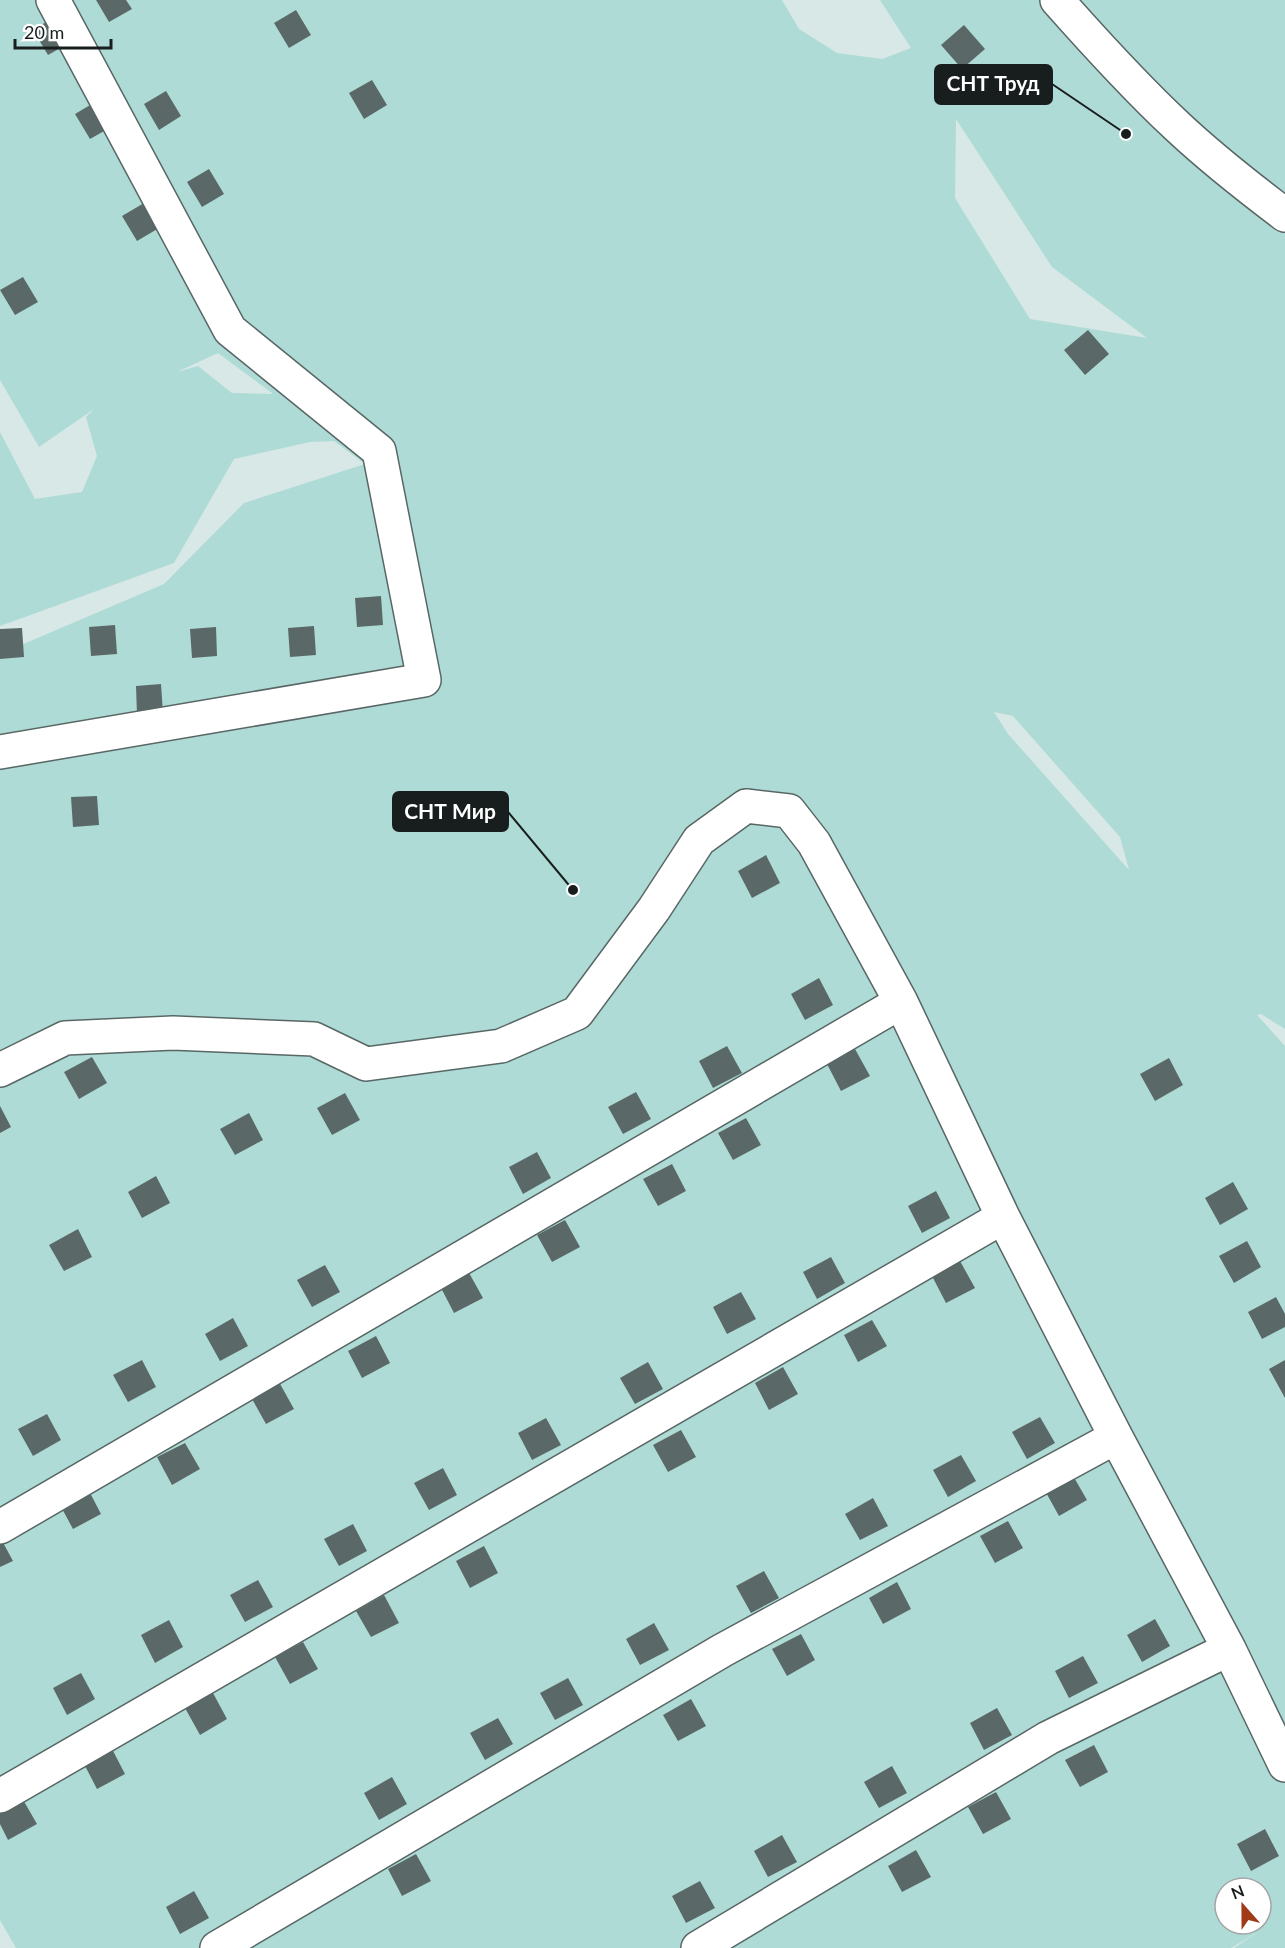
<svg xmlns="http://www.w3.org/2000/svg" width="1285" height="1948" font-family="Lato,sans-serif">
<style>
.green{fill:#afdbd6;fill-rule:evenodd}
.building{fill:#5a6968}
.lines{fill:none;stroke-linecap:round;stroke-linejoin:round}
.minor-casing{stroke:#586765;stroke-width:36}
.minor{stroke:#fff;stroke-width:33}
.leader{fill:none;stroke:#181e1e;stroke-width:2}
.callout-dot{fill:#181e1e;stroke:#fff;stroke-width:2}
.callout{fill:#181e1e;stroke:#181e1e;stroke-width:2}
.callout-label{font-size:21px;text-anchor:middle;font-weight:bold;fill:#fff}
</style>
<rect width="100%" height="100%" fill="#d7e8e6"/>
<!-- green -->
<path class="green" d="M0,0H782L799,29L837,53L882,59L911,48L880,0H1285V1029L1261,1014L1257,1015L1285,1046V1948H1234L1258,1932L1231,1948H16L0,1920V651H7L164,584L244,503L365,464L334,441L310,442L234,459L174,563L0,626V432L35,499L82,492L97,456L86,417L94,409L39,447L0,380ZM956,119L1052,267L1147,338L1030,319L955,198ZM218,353L272,393V394L232,393L198,366L177,372ZM994,712L1013,716L1120,837L1129,870L1008,734ZM1225,1888H1261V1924H1225Z"/>
<!-- building -->
<path class="building" d="M96,0H126L132,9L109,22Z
M296,10L311,35L289,48L274,23Z
M56,16L71,42L48,55L33,30Z
M964,25L985,49L962,69L941,45Z
M372,80L387,105L364,119L349,93Z
M166,91L181,116L159,130L144,104Z
M97,101L113,126L90,139L75,114Z
M209,169L224,194L202,207L187,182Z
M144,203L159,228L137,241L122,216Z
M23,277L38,302L15,315L0,290Z
M1088,330L1109,354L1085,375L1064,350Z
M381,596L383,625L357,627L355,598Z
M115,625L117,654L91,656L89,627Z
M314,626L316,655L290,657L288,628Z
M216,627L217,656L192,658L190,629Z
M22,628L24,657L0,659V629Z
M161,684L163,713L137,715L136,686Z
M97,796L99,825L73,827L71,797Z
M766,855L780,883L752,898L738,871Z
M819,978L833,1005L805,1020L791,994Z
M727,1046L742,1073L713,1088L699,1061Z
M855,1049L870,1076L841,1091L827,1064Z
M92,1057L107,1083L79,1099L64,1072Z
M1169,1058L1183,1085L1155,1101L1140,1074Z
M636,1092L651,1119L623,1134L608,1107Z
M345,1093L360,1120L332,1135L317,1108Z
M0,1106L11,1127L0,1133Z
M249,1113L263,1140L235,1155L220,1129Z
M746,1118L761,1145L733,1160L718,1133Z
M537,1152L551,1178L523,1194L509,1167Z
M672,1164L686,1191L658,1206L643,1179Z
M156,1176L170,1203L142,1218L128,1192Z
M1233,1182L1248,1209L1220,1225L1205,1198Z
M936,1191L950,1218L922,1233L908,1206Z
M565,1220L580,1247L552,1262L537,1235Z
M78,1229L92,1257L64,1271L49,1245Z
M1247,1241L1261,1267L1234,1283L1219,1256Z
M831,1257L845,1283L817,1299L803,1272Z
M960,1261L975,1288L946,1303L932,1276Z
M325,1265L340,1292L312,1307L297,1280Z
M468,1271L483,1298L454,1313L440,1286Z
M741,1292L756,1319L727,1334L713,1307Z
M1276,1297L1285,1314V1327L1262,1339L1248,1312Z
M233,1318L248,1346L220,1361L205,1334Z
M872,1320L887,1346L858,1362L844,1335Z
M376,1336L390,1363L362,1378L348,1351Z
M142,1360L156,1387L128,1402L113,1375Z
M1285,1360V1398L1269,1369Z
M648,1362L663,1389L635,1404L620,1378Z
M783,1367L798,1394L769,1410L755,1383Z
M279,1382L294,1409L266,1424L251,1397Z
M47,1414L61,1440L33,1456L18,1429Z
M1040,1417L1055,1443L1027,1459L1012,1432Z
M546,1418L561,1445L532,1460L518,1433Z
M681,1430L696,1457L668,1472L653,1445Z
M185,1443L200,1469L172,1485L157,1457Z
M961,1455L976,1481L948,1497L933,1470Z
M443,1468L457,1495L429,1510L414,1483Z
M1072,1474L1087,1500L1059,1516L1044,1489Z
M87,1487L101,1514L73,1529L59,1503Z
M873,1498L888,1526L860,1540L845,1514Z
M1008,1521L1023,1548L995,1563L980,1536Z
M353,1524L367,1551L339,1566L324,1539Z
M0,1537L13,1561L0,1567Z
M484,1546L498,1573L470,1588L456,1561Z
M764,1571L779,1598L751,1613L736,1586Z
M258,1580L273,1607L245,1622L230,1595Z
M897,1582L911,1609L883,1624L869,1598Z
M384,1595L399,1623L371,1637L356,1611Z
M1155,1619L1170,1646L1142,1662L1127,1635Z
M169,1620L183,1647L155,1663L141,1635Z
M654,1623L669,1650L640,1665L626,1639Z
M801,1634L815,1660L787,1676L772,1649Z
M303,1642L318,1669L290,1684L275,1657Z
M1083,1656L1098,1683L1069,1698L1055,1671Z
M81,1673L95,1699L67,1715L53,1688Z
M568,1678L583,1705L555,1720L540,1693Z
M213,1693L227,1719L200,1735L185,1708Z
M691,1699L706,1726L678,1741L663,1715Z
M997,1708L1012,1735L984,1750L970,1723Z
M498,1718L513,1744L485,1760L470,1733Z
M1094,1745L1108,1772L1080,1787L1065,1760Z
M111,1747L125,1774L97,1789L83,1762Z
M892,1766L907,1793L879,1808L864,1782Z
M392,1777L407,1804L379,1820L364,1793Z
M996,1792L1011,1819L983,1834L968,1807Z
M22,1798L37,1824L8,1840L0,1824V1809Z
M1265,1829L1279,1856L1251,1871L1237,1844Z
M782,1835L797,1862L768,1877L754,1851Z
M916,1850L931,1877L902,1892L888,1866Z
M416,1854L431,1881L402,1896L388,1869Z
M700,1881L715,1908L686,1923L672,1896Z
M194,1891L209,1918L180,1934L166,1907Z"/>
<g class="lines">
<!-- minor casing -->
<g class="minor-casing">
<path id="minor" d="M1057,0C1096,44 1135,87 1178,127C1211,158 1248,187 1285,215
M0,752L424,680L379,451L230,330L53,0
M0,1070L65,1038L173,1033L314,1039L366,1064L501,1046L577,1013L654,909L699,840L746,806L789,811L814,843L901,1002L1003,1217L1116,1437L1229,1649L1285,1765
M0,1527L901,1002
M0,1796L1003,1217
M217,1948L723,1650L1116,1437
M698,1948L1048,1738L1229,1649"/>
</g>
<!-- minor -->
<use href="#minor" class="minor"/>
</g>
<!-- callouts -->
<path class="leader" d="M1126 134L1052 84M573 890L508 812"/>
<g class="callout-dot">
<circle cx="1126" cy="134" r="6"/>
<circle cx="573" cy="890" r="6"/>
</g>
<g class="callout">
<rect x="935" y="65" width="117" height="39" rx="6"/>
<rect x="393" y="792" width="115" height="39" rx="6"/>
</g>
<g class="callout-label">
<text x="993" y="91">СНТ Труд</text>
<text x="450" y="819">СНТ Мир</text>
</g>
<!-- north arrow -->
<g transform="translate(1243 1906) rotate(339)"><circle r="28" fill="#ffffff" stroke="#a3a5a5" stroke-width="1.5"/>
<path d="M0-4.5L10 22L0 15L-10 22Z" fill="#a13a17"/>
<text y="-9" font-size="16" font-weight="bold" text-anchor="middle" fill="#181e1e">N</text>
</g>
<!-- scale -->
<path d="M15 39v9h96v-9" fill="none" stroke="#181e1e" stroke-width="3"/>
<text x="24" y="39" font-size="18" fill="#181e1e" stroke="#ffffff" stroke-width="4.5" paint-order="stroke">20 m</text>
</svg>
